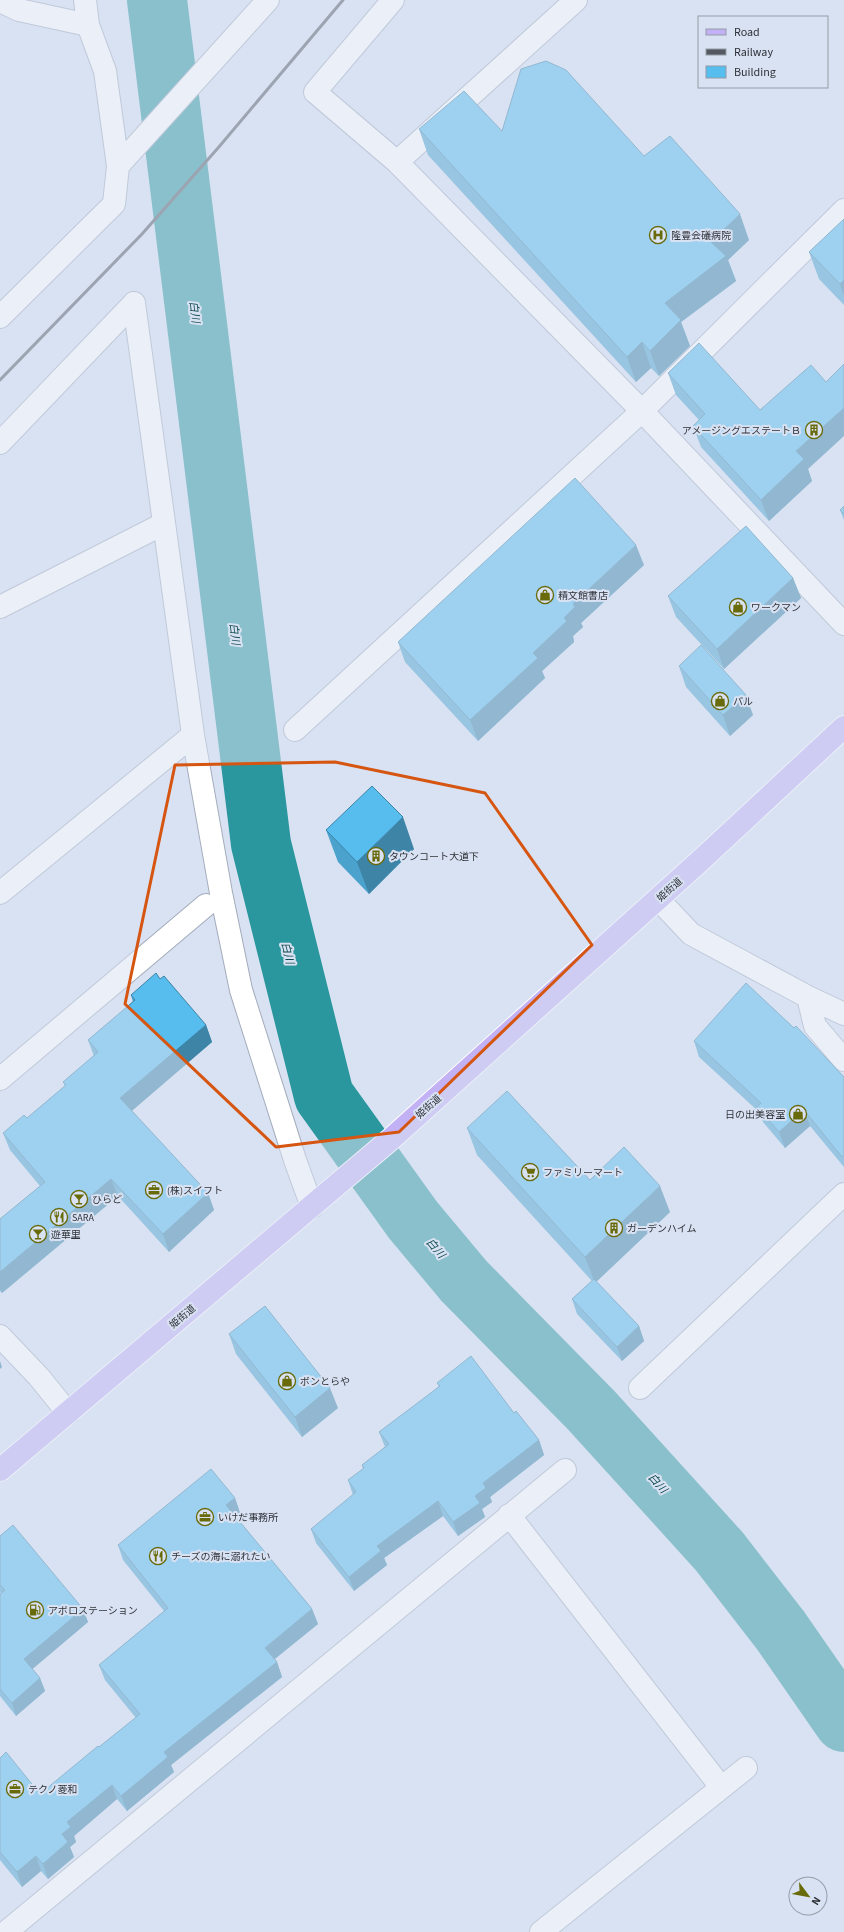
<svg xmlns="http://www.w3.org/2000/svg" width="844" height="1932" font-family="'Source Sans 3','Noto Sans JP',sans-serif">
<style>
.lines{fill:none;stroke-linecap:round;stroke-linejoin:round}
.river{stroke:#2a969e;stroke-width:60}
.minor-casing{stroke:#a3acbb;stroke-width:24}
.major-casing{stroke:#fff;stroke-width:24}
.minor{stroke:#fff;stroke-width:22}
.major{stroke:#c2b1f4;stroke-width:22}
.rail{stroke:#555962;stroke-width:3}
.wall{fill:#4ba2cd}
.shaded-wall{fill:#3d84a7}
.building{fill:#57bcee;stroke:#3d84a7}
.marked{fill:none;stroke:#d65510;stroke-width:3;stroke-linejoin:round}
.labels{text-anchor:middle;stroke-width:4;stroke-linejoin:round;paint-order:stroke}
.poi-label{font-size:10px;fill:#2f3239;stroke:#d9e2f2;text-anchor:start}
.street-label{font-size:10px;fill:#2f3239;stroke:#d9e2f2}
.water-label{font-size:11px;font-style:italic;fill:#104c51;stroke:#d9e2f2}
</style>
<rect width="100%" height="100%" fill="#d9e2f2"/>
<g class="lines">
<!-- river -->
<path class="river" d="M157,0L261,844L324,1096L413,1220L464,1281L591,1410L719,1551L781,1631L844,1722"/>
<!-- minor casing -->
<g class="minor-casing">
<path id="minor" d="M393,0L315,92L397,162L642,411L844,624
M0,1L19,10L88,25
M397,162L576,0
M118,166L268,0
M134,303L193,735L221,893L241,990L295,1160L312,1207
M0,317L114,204L118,166L105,71L88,25L85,0
M0,443L134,303
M0,607L163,524
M295,730L642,411L844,210
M0,893L193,735
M658,899L691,934L808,997L844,1014
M808,997L815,1026L844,1060
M0,1079L206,905
M0,1336L39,1377L68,1413
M640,1388L844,1194
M509,1515L721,1787
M6,1932L565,1470
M541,1932L746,1768"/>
</g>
<!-- major casing -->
<g class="major-casing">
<path id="major" d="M0,1470L391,1139L701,860L844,727"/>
</g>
<!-- minor -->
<use href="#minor" class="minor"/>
<!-- major -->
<use href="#major" class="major"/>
<!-- rail -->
<path class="rail" d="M0,380L142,234L218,148L343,0"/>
</g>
<!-- wall -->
<path class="wall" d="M419,129L502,131L644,156L749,240L728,260L736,281L681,322L690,346L659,376L651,368L636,382L428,155Z
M844,219V305L819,279L809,252Z
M668,373L808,469L812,481L769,521L701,447L693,426L699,420L676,395Z
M844,506V520L840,510Z
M644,565L581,623L583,627L573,636L574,642L542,671L545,678L478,741L405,662L398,642Z
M793,578L801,598L724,669L676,617L668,596Z
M679,666L753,715L730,736L686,687Z
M326,830L414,849L369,894L338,862Z
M160,979L206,1025L212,1042L131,1111L208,1193L214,1210L169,1252L118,1196L2,1293L0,1291V1219L40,1186L10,1150L3,1133L27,1118L65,1086L63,1082L94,1056L88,1040L133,1002L131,995Z
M794,1028L844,1077V1167L810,1126L785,1148L763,1122L759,1112L699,1057L694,1041Z
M467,1128L590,1180L670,1212L596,1282L639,1326L644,1341L622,1361L577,1314L572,1299L592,1281L477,1155Z
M229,1334L338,1408L302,1437L236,1354Z
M437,1383L514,1413L539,1440L544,1455L490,1497L492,1502L482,1509L485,1517L458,1536L443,1516L384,1558L387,1565L354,1591L316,1543L311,1529L353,1495L348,1480L363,1469L362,1465L385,1447L379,1432L439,1387Z
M235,1498L240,1513L236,1517L312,1609L318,1624L274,1659L277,1662L282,1677L171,1765L174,1772L127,1811L117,1799L74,1836L76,1842L70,1847L74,1857L48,1879L41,1871L22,1887L0,1860V1758L40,1794L136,1718L105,1680L99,1665L164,1611L123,1560L118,1545Z
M0,1536L83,1609L88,1622L32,1669L40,1678L45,1691L16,1716L0,1696V1594L1,1593L0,1592Z"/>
<!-- shaded-wall -->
<path class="shaded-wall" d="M740,214L749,240L728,260L736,281L681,322L690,346L659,376L650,351L665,303L711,242Z
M844,280V296L840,284Z
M642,342L651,368L636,382L627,357Z
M844,408V436L808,469L812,481L769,521L761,500L796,451Z
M636,545L644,565L581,623L583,627L573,636L574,642L542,671L545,678L478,741L470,720L533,653L564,618L573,604Z
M793,578L801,598L724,669L717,649Z
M746,695L753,715L730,736L723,715Z
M403,817L414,849L369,894L357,862Z
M206,1025L212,1042L126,1116L120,1098Z
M804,1110L810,1126L785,1148L779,1132Z
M111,1179L118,1196L2,1293L0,1289V1272Z
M660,1186L670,1212L595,1283L585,1257Z
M208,1193L214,1210L169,1252L163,1234Z
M639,1326L644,1341L622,1361L617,1347Z
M0,1361L2,1367L0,1369Z
M330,1388L338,1408L302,1437L295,1417Z
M539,1440L544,1455L490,1497L492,1502L482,1509L485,1517L458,1536L453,1522L475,1496L483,1483Z
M235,1498L240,1513L232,1520L226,1505Z
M438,1501L443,1516L384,1558L387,1565L354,1591L349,1577L377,1546Z
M83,1609L88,1622L29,1672L24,1659Z
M312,1609L318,1624L270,1663L265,1648Z
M277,1662L282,1677L171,1765L174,1772L127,1811L121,1796L164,1752Z
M40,1678L45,1691L16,1716L12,1703Z
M112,1785L117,1799L74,1836L76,1842L70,1847L74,1857L48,1879L43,1864L62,1834L67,1822Z
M36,1856L41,1871L22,1887L17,1872Z"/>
<!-- building -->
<path class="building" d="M546,61L566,70L644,156L670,136L740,214L711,242L726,256L665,303L681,320L650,351L642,342L627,357L419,129L464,91L502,131L521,69Z
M844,219V280L840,284L809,252Z
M699,343L760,410L811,365L826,382L844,364V408L796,451L804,459L761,500L693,426L705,414L668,373Z
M575,478L636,545L573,604L575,607L564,618L567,621L533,653L538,658L470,720L398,642Z
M844,506V514L840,510Z
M746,526L793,578L717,649L668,596Z
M701,645L746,695L723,715L679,666Z
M372,786L403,817L357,862L326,830Z
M156,973L160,979L164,976L206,1025L120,1098L208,1193L163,1234L111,1179L0,1272V1219L45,1182L3,1133L24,1115L27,1118L66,1085L63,1082L98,1052L88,1040L135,1000L131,995Z
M746,983L794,1028L796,1026L844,1077V1155L842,1157L804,1110L779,1132L757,1107L761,1103L694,1041Z
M507,1091L590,1180L624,1147L660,1186L585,1257L467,1128Z
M594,1279L639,1326L617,1347L572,1299Z
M265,1306L330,1388L295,1417L229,1334Z
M471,1356L514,1413L516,1411L539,1440L483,1483L486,1488L475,1496L480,1503L453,1522L438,1501L377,1546L381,1551L349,1577L311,1529L356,1492L348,1480L364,1468L362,1465L389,1444L379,1432L440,1386L437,1383Z
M211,1469L235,1498L226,1505L312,1609L265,1648L277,1662L164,1752L168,1757L121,1796L112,1785L67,1822L71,1827L62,1834L68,1842L43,1864L36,1856L17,1872L0,1852V1758L6,1752L40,1794L98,1746L99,1747L140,1714L99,1665L168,1608L118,1545Z
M13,1525L83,1609L24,1659L40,1678L12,1703L0,1689V1594L5,1590L0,1585V1536Z"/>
<!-- marked area -->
<path d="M0 0H844V1932H0ZM335,762L485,793L592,945L399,1132L276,1147L125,1004L175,765Z" fill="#d9e2f2" fill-opacity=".55" fill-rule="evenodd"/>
<path class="marked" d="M335,762L485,793L592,945L399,1132L276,1147L125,1004L175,765Z"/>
<!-- icons -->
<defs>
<g id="hospital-ring" transform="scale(0.9)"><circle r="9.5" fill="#d9e2f2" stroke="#696a09" stroke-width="1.5"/><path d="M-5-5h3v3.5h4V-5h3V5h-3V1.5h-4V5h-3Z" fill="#696a09"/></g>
<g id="building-ring" transform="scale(0.9)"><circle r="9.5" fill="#d9e2f2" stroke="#696a09" stroke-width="1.5"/><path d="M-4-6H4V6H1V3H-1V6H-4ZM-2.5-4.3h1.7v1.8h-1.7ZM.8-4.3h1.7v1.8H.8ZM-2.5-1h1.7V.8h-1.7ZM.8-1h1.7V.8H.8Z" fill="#696a09"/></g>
<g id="shop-ring" transform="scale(0.9)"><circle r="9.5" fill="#d9e2f2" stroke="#696a09" stroke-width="1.5"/><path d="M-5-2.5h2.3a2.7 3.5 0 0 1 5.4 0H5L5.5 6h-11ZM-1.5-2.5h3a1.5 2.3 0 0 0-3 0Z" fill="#696a09"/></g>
<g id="supermarket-ring" transform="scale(0.9)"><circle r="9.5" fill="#d9e2f2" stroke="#696a09" stroke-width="1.5"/><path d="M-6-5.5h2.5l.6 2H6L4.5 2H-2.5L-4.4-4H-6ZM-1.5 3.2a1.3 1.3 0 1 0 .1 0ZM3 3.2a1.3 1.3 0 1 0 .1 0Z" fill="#696a09"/></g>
<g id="office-ring" transform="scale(0.9)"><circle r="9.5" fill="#d9e2f2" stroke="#696a09" stroke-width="1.5"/><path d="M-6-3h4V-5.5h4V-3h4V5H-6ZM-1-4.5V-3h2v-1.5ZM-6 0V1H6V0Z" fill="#696a09"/></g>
<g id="bar-ring" transform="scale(0.9)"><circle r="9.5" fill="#d9e2f2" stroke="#696a09" stroke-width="1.5"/><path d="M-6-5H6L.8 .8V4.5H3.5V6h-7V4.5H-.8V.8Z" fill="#696a09"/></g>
<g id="restaurant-ring" transform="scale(0.9)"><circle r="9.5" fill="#d9e2f2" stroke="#696a09" stroke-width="1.5"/><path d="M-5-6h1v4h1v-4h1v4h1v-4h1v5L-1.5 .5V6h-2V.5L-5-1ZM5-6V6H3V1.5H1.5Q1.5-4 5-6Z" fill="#696a09"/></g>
<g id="fuel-ring" transform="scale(0.9)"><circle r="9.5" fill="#d9e2f2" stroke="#696a09" stroke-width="1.5"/><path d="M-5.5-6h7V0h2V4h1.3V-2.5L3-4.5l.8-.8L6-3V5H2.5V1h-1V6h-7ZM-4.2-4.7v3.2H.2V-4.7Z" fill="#696a09"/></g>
</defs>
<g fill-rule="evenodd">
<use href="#hospital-ring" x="658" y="235"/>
<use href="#building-ring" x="814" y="430"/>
<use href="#shop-ring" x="545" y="595"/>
<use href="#shop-ring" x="738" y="607"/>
<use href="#shop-ring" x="720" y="701"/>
<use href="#building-ring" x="376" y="856"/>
<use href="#shop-ring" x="798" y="1114"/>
<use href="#supermarket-ring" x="530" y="1172"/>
<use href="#office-ring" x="154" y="1190"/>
<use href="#bar-ring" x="79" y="1199"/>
<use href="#restaurant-ring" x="59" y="1217"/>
<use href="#building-ring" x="614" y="1228"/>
<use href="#bar-ring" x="38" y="1234"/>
<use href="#shop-ring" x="287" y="1381"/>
<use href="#office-ring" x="205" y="1517"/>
<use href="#restaurant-ring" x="158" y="1556"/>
<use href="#fuel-ring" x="35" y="1610"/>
<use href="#office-ring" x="15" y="1789"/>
</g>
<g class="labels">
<!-- poi labels -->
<g class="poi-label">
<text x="671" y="239">隆豊会礒病院</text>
<text x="801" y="434" text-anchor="end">アメージングエステートＢ</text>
<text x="558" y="599">精文館書店</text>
<text x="751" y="611">ワークマン</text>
<text x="733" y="705">パル</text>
<text x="389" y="860">タウンコート大道下</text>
<text x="785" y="1118" text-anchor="end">日の出美容室</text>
<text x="543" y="1176">ファミリーマート</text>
<text x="167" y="1194">(株)スイフト</text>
<text x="92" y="1203">ひらど</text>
<text x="72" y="1221">SARA</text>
<text x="627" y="1232">ガーデンハイム</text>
<text x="51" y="1238">遊華里</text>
<text x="300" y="1385">ボンとらや</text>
<text x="218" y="1521">いけだ事務所</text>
<text x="171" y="1560">チーズの海に溺れたい</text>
<text x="48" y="1614">アポロステーション</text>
<text x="28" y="1793">テクノ菱和</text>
</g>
<!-- street labels -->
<g class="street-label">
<text transform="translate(669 889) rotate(-42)" y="4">姫街道</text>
<text transform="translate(428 1106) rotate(-42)" y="4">姫街道</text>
<text transform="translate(182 1316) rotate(-40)" y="4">姫街道</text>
</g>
<!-- water labels -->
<g class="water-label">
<text transform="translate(195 312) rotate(83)" y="4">白川</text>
<text transform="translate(235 634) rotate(83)" y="4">白川</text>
<text transform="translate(288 953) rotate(76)" y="4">白川</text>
<text transform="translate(436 1248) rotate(50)" y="4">白川</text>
<text transform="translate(658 1483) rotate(48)" y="4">白川</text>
</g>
</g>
<!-- legend -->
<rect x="698" y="16" width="130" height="72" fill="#d9e2f2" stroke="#959ca8"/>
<rect x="706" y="29" width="20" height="6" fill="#c2b1f4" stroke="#959ca8"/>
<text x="734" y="36" font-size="12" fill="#2f3239">Road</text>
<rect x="706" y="49" width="20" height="6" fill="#555962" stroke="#959ca8"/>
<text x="734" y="56" font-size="12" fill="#2f3239">Railway</text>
<rect x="706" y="66" width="20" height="12" fill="#57bcee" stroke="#959ca8"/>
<text x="734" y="76" font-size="12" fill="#2f3239">Building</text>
<!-- north arrow -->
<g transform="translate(808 1896) rotate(122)"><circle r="19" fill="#d9e2f2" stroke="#959ca8"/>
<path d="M0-3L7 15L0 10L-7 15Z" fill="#696a09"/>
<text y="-6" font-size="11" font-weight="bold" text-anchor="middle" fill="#2f3239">N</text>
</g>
</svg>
